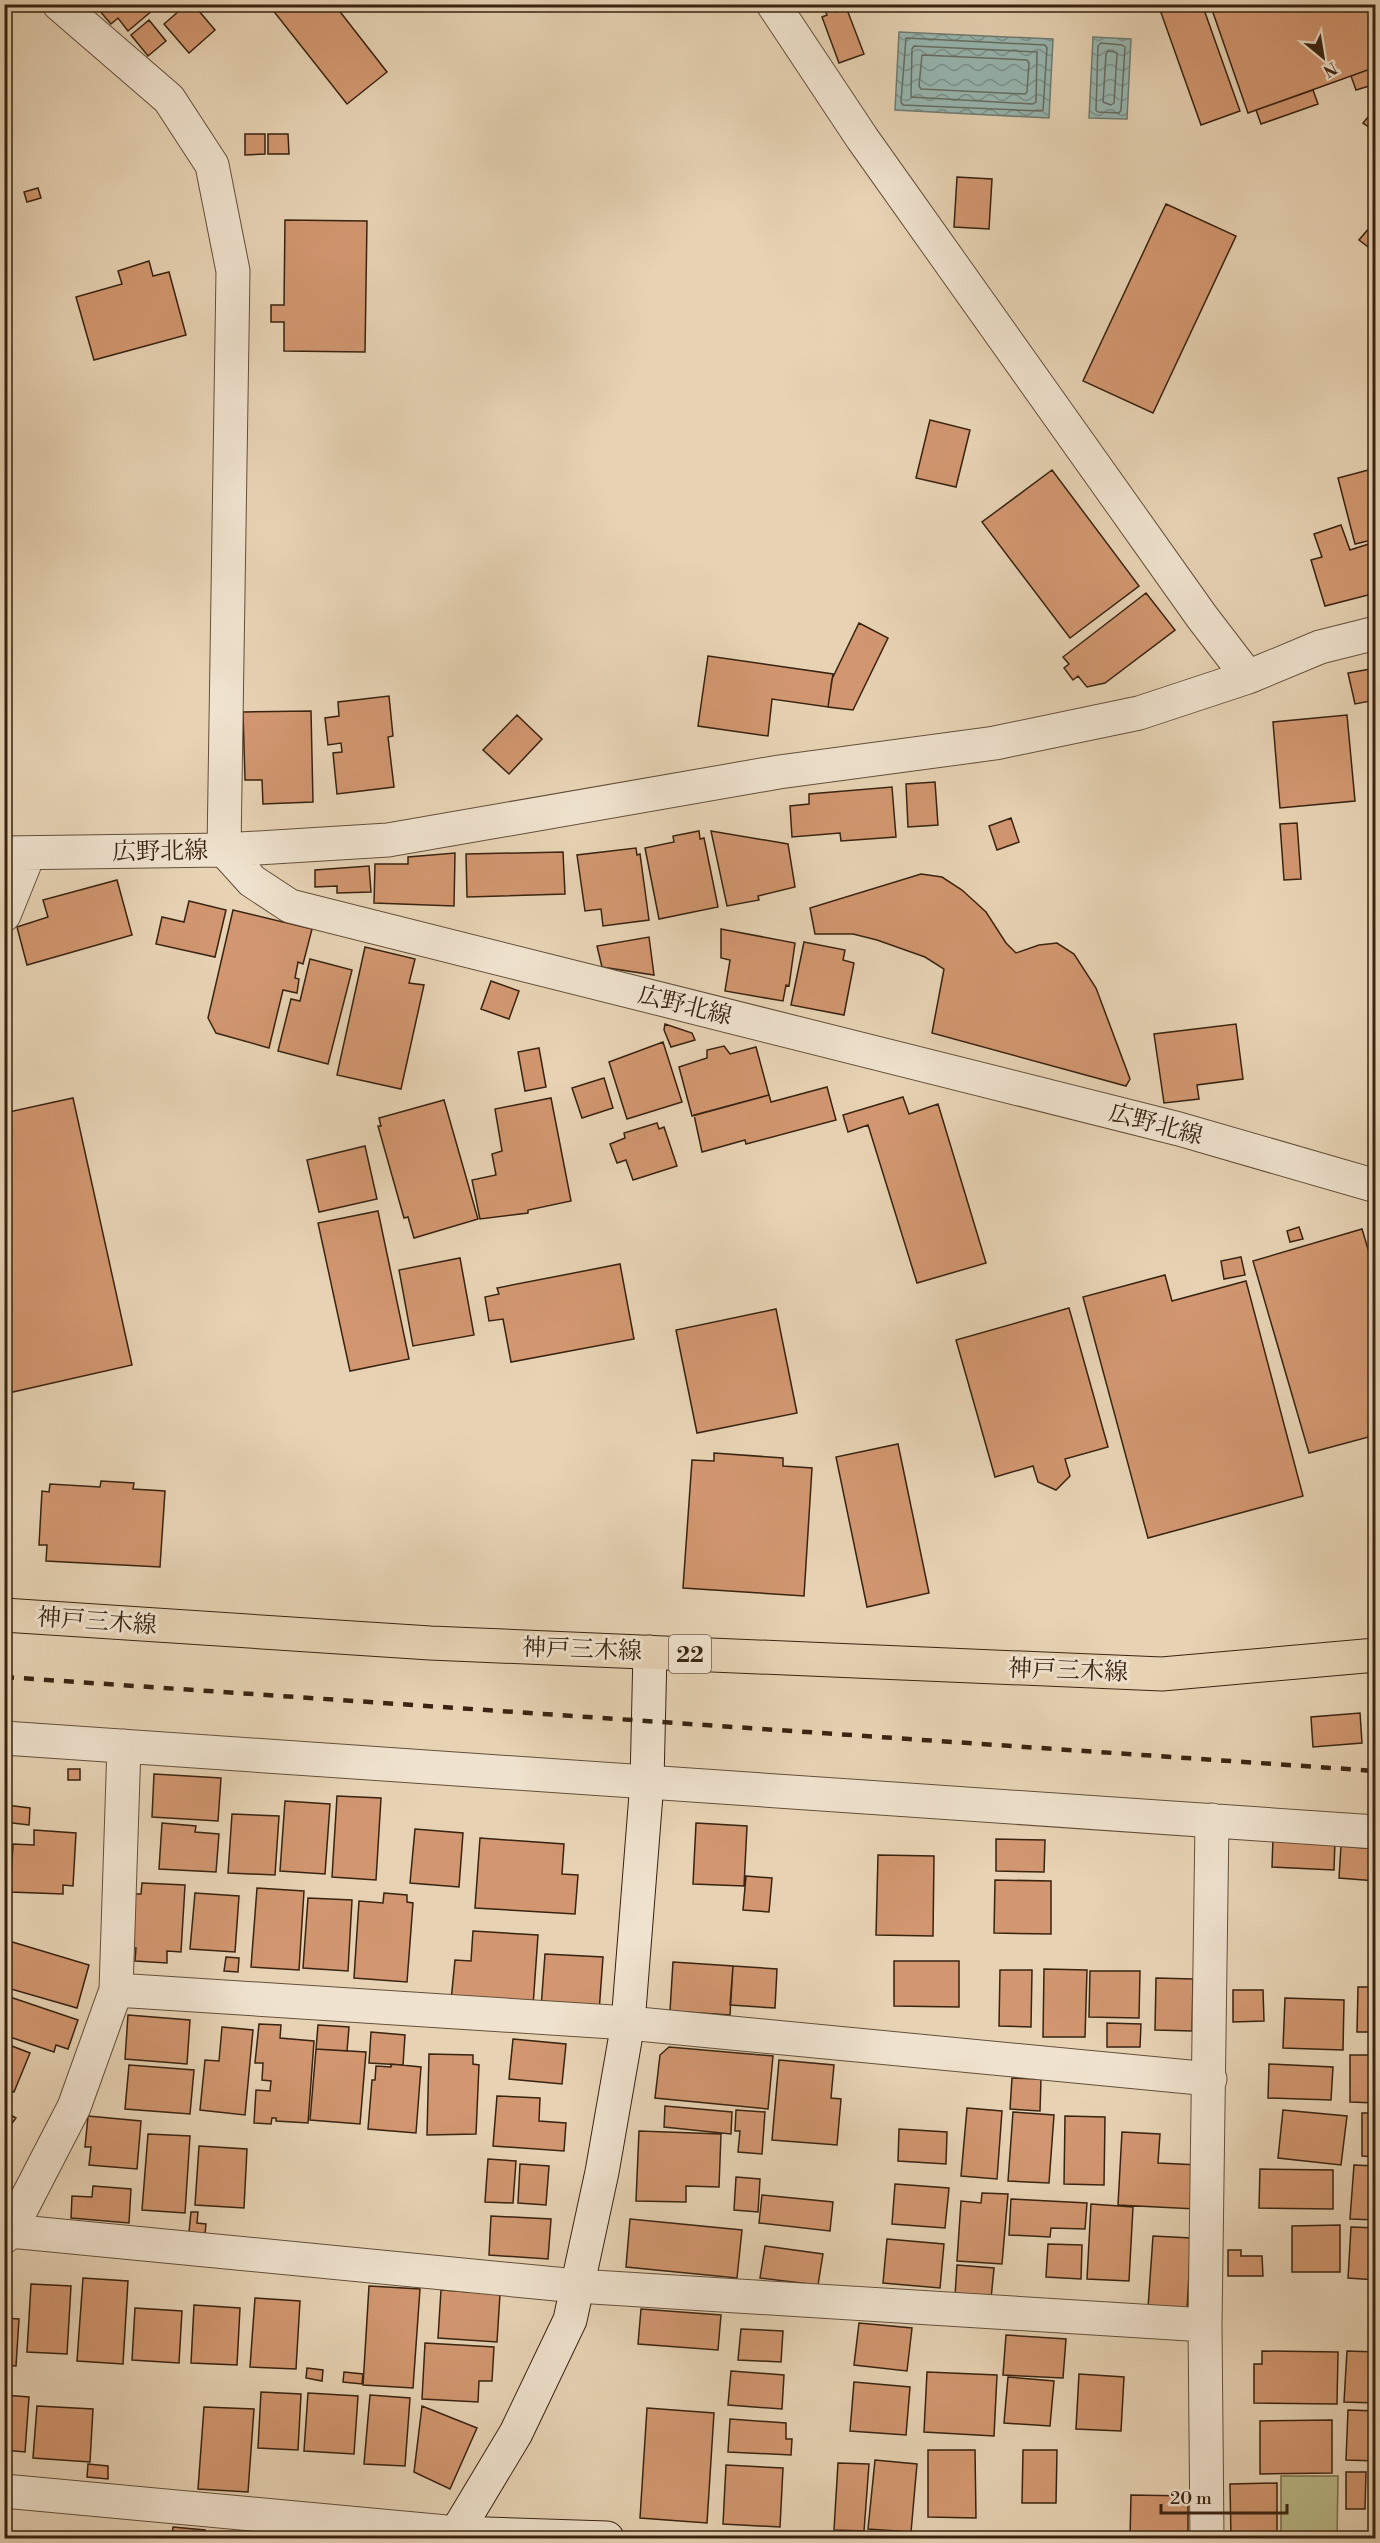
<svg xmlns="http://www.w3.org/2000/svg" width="1380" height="2543" font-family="'Libre Bodoni','Noto Serif JP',serif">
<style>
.green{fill:#babb8a;stroke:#7a6f4e;stroke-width:1.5}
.water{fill:url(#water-waves);stroke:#717c72;stroke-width:1.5}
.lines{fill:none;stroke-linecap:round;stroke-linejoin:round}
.shore{stroke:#686d62;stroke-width:1.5}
.building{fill:#d29770;stroke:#392311;stroke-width:1.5}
.street-casing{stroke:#644f3a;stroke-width:35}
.secondary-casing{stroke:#392311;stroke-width:35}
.primary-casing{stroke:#392311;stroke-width:35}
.street{stroke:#efe2ce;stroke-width:33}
.secondary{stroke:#efe2ce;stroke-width:33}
.primary{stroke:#e7d3b4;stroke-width:33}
.rail{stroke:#392311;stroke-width:4.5;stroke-dasharray:10 10;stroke-linecap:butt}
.labels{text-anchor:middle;stroke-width:6;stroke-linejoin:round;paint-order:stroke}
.shield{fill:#efe2ce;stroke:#705c4a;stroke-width:1.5}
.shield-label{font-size:22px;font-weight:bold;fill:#392311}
.street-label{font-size:24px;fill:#392311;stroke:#efe2ce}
</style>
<defs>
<pattern id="water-waves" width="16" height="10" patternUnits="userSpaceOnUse" patternTransform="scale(1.5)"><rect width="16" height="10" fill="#97b7b2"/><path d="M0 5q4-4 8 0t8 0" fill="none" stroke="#7c948f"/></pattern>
</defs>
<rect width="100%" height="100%" fill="#e7d3b4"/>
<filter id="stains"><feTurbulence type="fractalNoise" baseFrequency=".00333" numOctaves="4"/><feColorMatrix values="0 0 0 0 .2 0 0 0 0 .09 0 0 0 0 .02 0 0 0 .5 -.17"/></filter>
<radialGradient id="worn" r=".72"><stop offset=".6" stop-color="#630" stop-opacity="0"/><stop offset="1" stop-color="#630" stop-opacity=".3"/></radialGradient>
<!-- green -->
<path class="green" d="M1281,2476H1338L1337,2538H1281Z"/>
<!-- water -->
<path class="water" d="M899,32L1053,39L1049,118L895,110Z
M1093,37L1131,39L1127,119L1089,118Z"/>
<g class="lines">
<!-- shore -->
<path class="shore" d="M906,38L1045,45L1047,48L1043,110L1040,111L903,105L901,102Z
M1101,43L1122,45L1125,47L1121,110L1119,113L1098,112L1096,110L1098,46Z
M914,46L1037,52L1036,102L1033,104L911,97L912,49Z
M1108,51L1115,52L1117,54L1114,103L1111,105L1103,102L1106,54Z
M922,55L1027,60L1029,63L1027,92L1025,94L921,89L919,86Z"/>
</g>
<!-- building -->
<path class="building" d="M103,4H160L128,31L118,18L111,24L98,9Z
M187,4H193L215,30L189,53L164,24Z
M268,4H334L387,72L347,104Z
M1166,4H1202L1240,111L1201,125L1159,7Z
M1210,4H1376V67L1248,113Z
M846,7L864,54L839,63L822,17L827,15L825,11L834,8L836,12Z
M149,20L166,41L148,56L131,35Z
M1373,68L1376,84L1356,90L1351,76Z
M1313,90L1318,104L1261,124L1256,110Z
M1373,111L1376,113V132L1363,123Z
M245,134H265V154L245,155Z
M268,134H288L289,154H268Z
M957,177L992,179L989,229L954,227Z
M38,188L41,198L27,202L24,192Z
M1166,204L1236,236L1153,413L1083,381Z
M285,220L367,221L365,352L284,351V322H271V305H284Z
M1376,220V253L1359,240Z
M149,261L153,276L169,272L186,335L94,360L76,297L122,284L118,271Z
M930,420L970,430L956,487L916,478Z
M1376,468V539L1355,544L1338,478Z
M1052,470L1139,586L1070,638L982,522Z
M1341,525L1350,550L1372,543L1376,555V593L1325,606L1311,560L1322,557L1314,534Z
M1146,593L1175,630L1105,683L1087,687L1078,676L1073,680L1064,668L1069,664L1063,657Z
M859,623L888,638L853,710L828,707L832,679Z
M708,656L833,674L828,707L772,699L768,736L698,726Z
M1376,668V700L1355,704L1348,673Z
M389,696L393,736L388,737L394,787L337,794L333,753L342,752L341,743L328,745L325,718L339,716L338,702Z
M311,711L313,802L263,804L262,780H245L243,712Z
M517,715L542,739L509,774L483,750Z
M1347,715L1355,801L1280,808L1273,722Z
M935,782L938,825L908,827L906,784Z
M892,787L896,837L841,841L840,833L792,837L790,806L809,804V794Z
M1011,818L1019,842L997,850L989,826Z
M1297,823L1301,879L1284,880L1280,824Z
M699,831L700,839L704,838L718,907L659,919L645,848L674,842L673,836Z
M711,831L788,844L795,887L758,896L759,900L727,906Z
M636,848L637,855L640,854L649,920L603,926L601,909L585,911L577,855Z
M563,852L565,894L467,897L466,854Z
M455,853L454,906L374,903L375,864H408V857Z
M369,866L371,892L337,893V886L315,887V870Z
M921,874L942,877L962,890L986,912L1006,943L1016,953L1039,945L1057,943L1074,954L1096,988L1130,1079L1126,1086L932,1033L944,969L925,957L877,940L853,934H815L810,908Z
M117,880L132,935L27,965L17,927L48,917L43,900Z
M189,901L226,910L215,957L156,944L162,917L184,922Z
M233,910L312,929L303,964L298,962L295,978L299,979L297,993L283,990L269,1048L216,1033L208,1018Z
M1376,913V961H1373L1369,914Z
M721,929L795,943L789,986L786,985L783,1001L725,991L730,960L721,958Z
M649,937L654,975L602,967L597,946Z
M804,942L845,950L843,960L854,963L844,1015L791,1005Z
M365,947L415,959L409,983L424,985L401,1089L337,1075Z
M310,959L352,970L328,1064L278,1051L291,999L300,1001Z
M491,981L519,991L509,1019L481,1009Z
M665,1024L692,1033L695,1040L671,1047L664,1030Z
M1236,1024L1243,1079L1197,1085L1199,1099L1164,1103L1154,1034Z
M663,1042L682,1102L627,1119L609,1062Z
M724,1046L730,1054L756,1047L769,1095L692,1116L679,1067L707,1058V1050Z
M539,1048L546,1087L525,1091L518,1052Z
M604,1078L613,1108L582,1118L572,1088Z
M827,1087L836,1120L746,1144L745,1140L702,1152L694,1115L769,1095L771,1102Z
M903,1097L909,1114L938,1104L986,1263L917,1283L868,1125L848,1132L843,1115Z
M73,1098L132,1365L4,1394V1113Z
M551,1098L571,1201L528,1210V1213L480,1219L472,1180L496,1175L492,1154L502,1151L495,1109Z
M444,1100L478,1219L414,1238L408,1217L404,1218L378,1126H381L379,1118Z
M657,1123L659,1129L664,1127L677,1166L633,1180L626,1160L617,1163L610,1144L625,1138L624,1133Z
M365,1146L377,1199L319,1212L307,1160Z
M378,1211L409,1359L350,1371L318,1223Z
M1299,1227L1303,1239L1290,1242L1287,1231Z
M1362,1229L1376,1276V1435L1309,1453L1253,1261Z
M1241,1257L1245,1275L1224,1279L1221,1261Z
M460,1258L474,1335L413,1346L399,1270Z
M620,1264L634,1339L511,1362L503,1319L489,1321L485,1297L499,1294L497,1288Z
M1165,1275L1172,1301L1246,1281L1303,1496L1148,1538L1083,1297Z
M1069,1308L1108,1447L1065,1459L1070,1476L1056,1490L1038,1482L1033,1466L995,1477L956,1340Z
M776,1309L797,1413L697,1433L676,1330Z
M898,1444L929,1593L867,1607L836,1457Z
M714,1453L783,1458V1466L812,1468L804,1596L683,1588L692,1460L714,1461Z
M101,1481L134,1483L133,1489L165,1491L160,1567L46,1561L47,1545H39L42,1491L49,1492L50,1484L100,1487Z
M1360,1713L1362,1743L1313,1747L1311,1717Z
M68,1769H80V1780H68Z
M154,1774L221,1778L218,1821L152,1817Z
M337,1796L381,1798L376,1880L332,1877Z
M285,1801L330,1804L325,1874L280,1871Z
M6,1805L30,1808L29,1825L4,1822Z
M232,1814L279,1816L275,1875L228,1873Z
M162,1823L196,1826L195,1832L219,1834L216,1872L159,1869Z
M696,1823L747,1826L744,1886L693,1884Z
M415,1829L463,1833L459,1887L410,1883Z
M34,1830L76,1833L73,1886L63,1885V1894L10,1892L13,1844L34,1845Z
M480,1838L564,1844L562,1874L578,1875L575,1914L475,1908Z
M1273,1838L1335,1840L1334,1870L1272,1867Z
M996,1839L1045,1840L1044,1872L996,1871Z
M1341,1846L1376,1849V1881L1339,1878Z
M878,1855L934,1856L933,1936L876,1935Z
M746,1876L772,1878L769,1912L743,1910Z
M995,1880L1051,1881V1934L994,1933Z
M142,1883L185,1885L181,1952L167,1951V1963L135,1961L136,1948H130L134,1894H141Z
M257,1888L304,1891L299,1970L251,1967Z
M195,1893L239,1896L235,1952L190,1949Z
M384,1893L407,1895V1902L413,1903L407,1982L354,1978L359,1901L383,1903Z
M308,1898L352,1900L348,1971L303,1968Z
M473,1931L538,1935L533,2006L451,2001L455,1960L471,1961Z
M9,1941L89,1965L77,2008L4,1987V1956Z
M545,1954L603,1957L599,2012L541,2008Z
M226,1957L239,1958L238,1972L224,1971Z
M894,1961H959V2007L894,2006Z
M673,1962L733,1966L730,2015L670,2011Z
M733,1966L777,1969L775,2008L730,2005Z
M1044,1969L1087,1970L1085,2037H1043Z
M1000,1970H1032L1031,2027L999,2026Z
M1090,1971H1140L1139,2018L1089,2017Z
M1156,1978L1193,1979L1192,2031L1155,2030Z
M1358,1987H1376V2032H1357Z
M1233,1990H1263L1264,2021L1233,2022Z
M4,1995L78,2020L68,2049L56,2045L54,2052L4,2035Z
M1285,1998L1344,2000L1343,2050L1283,2048Z
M128,2015L190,2020L187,2064L125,2059Z
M1107,2023L1141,2024L1140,2047H1107Z
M259,2024L281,2025L280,2038L314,2041L308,2123L276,2121V2118H272L271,2124L254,2123L256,2090L270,2091L271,2081L262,2080L263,2063H255Z
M318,2025L349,2027L347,2051L316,2049Z
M222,2027L253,2030L245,2115L200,2110L205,2060L219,2061Z
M371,2032L405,2035L403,2065L369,2063Z
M513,2039L566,2044L562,2084L509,2079Z
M4,2043L30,2053L14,2092L4,2088Z
M669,2047L773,2056L768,2109L655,2098L660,2055Z
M316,2049L366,2052L360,2124L310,2120Z
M429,2054L473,2055V2064L479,2065L476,2134L427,2135Z
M1350,2055H1376V2103L1350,2102Z
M779,2060L834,2065L831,2098L841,2099L837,2145L772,2140Z
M391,2064L421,2067L416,2133L368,2129L372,2080H375L376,2066L391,2067Z
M1269,2064L1333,2067L1331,2100L1268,2098Z
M129,2065L194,2070L190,2114L125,2109Z
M1012,2078L1041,2079L1040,2111L1010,2109Z
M497,2096L540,2098L539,2121L566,2123L564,2151L493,2146Z
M665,2106L732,2112L731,2134L664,2127Z
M967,2108L1002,2111L997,2179L961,2176Z
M736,2110L765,2112L762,2154L738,2152L740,2131H735Z
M1283,2110L1347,2116L1341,2165L1278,2158Z
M4,2111L16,2118L4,2134Z
M1013,2112L1054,2115L1049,2183L1008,2181Z
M1362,2113H1376V2157L1362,2156Z
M88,2116L141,2121L137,2169L89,2165L91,2147H85Z
M1065,2116L1105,2117L1104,2185L1064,2184Z
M899,2129L947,2132L946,2164L898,2161Z
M639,2131L721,2134L719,2187L686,2186V2202L636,2201Z
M1122,2132L1160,2134L1158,2163L1199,2165L1196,2209L1118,2205Z
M148,2134L190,2136L185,2213L142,2210Z
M199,2146L247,2149L244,2208L195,2205Z
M488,2159L516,2161L513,2203L485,2202Z
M520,2164L549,2166L546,2205L518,2203Z
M1354,2165L1376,2166V2220L1350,2219Z
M1260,2169L1333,2170V2209L1259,2208Z
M736,2177L760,2179L758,2212L734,2210Z
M895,2184L949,2188L945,2228L892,2224Z
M93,2186L131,2189L129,2223L71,2218L72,2196L92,2197Z
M982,2193L1008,2194L1002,2264L957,2261L961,2201L981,2203Z
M762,2195L833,2202L830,2231L759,2223Z
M1011,2199L1087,2203L1085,2229L1051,2228L1050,2237L1009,2235Z
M1091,2204L1133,2207L1129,2281L1087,2279Z
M191,2212H198L197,2223L206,2224L205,2234L189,2232Z
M491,2216L551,2219L548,2259L489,2255Z
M630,2219L742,2230L737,2278L626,2267Z
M1340,2225V2272H1292V2226Z
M1351,2227L1376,2228V2280L1348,2278Z
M1153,2236L1191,2238L1187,2310L1148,2308Z
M887,2239L944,2244L940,2288L883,2283Z
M1048,2244L1082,2245L1081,2279L1046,2277Z
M765,2246L823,2254L818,2285L760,2278Z
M1228,2250H1241V2256H1262L1263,2276H1228Z
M957,2265L994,2268L991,2299L955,2296Z
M83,2278L128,2281L123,2364L77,2361Z
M31,2284L71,2286L67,2354L27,2352Z
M369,2286L420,2289L413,2388L363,2385Z
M441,2290L500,2294L497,2342L438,2338Z
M255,2298L300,2301L296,2369L250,2367Z
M194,2305L240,2308L237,2365L191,2363Z
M135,2308L182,2311L179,2363L132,2360Z
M641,2309L721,2315L718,2350L638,2344Z
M4,2318L19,2319L16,2366L4,2365Z
M859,2323L912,2328L907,2371L854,2365Z
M741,2329L783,2331L781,2362L738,2360Z
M1006,2335L1066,2339L1063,2378L1003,2375Z
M425,2343L494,2347L492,2381H479L478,2402L422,2399Z
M1262,2351L1338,2352L1337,2404L1254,2403V2364H1262Z
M1347,2351L1376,2352V2403L1344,2402Z
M307,2368L323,2370L322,2381L306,2378Z
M731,2371L784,2375L782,2409L728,2405Z
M344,2372L363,2374L362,2384L343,2382Z
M927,2372L997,2375L994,2436L924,2432Z
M1079,2374L1124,2377L1121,2431L1076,2429Z
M1008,2377L1054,2381L1050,2426L1004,2423Z
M854,2382L910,2387L906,2435L850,2431Z
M261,2392L301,2394L298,2450L258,2448Z
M308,2393L358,2396L354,2454L304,2451Z
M4,2395L29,2397L25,2452L4,2450Z
M370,2395L410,2398L405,2466L364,2464Z
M37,2406L93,2409L90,2462L33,2458Z
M422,2406L477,2428L450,2489L414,2472Z
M204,2407L254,2409L248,2492L198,2489Z
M647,2408L714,2413L707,2523L640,2518Z
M1348,2410L1376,2411V2461L1346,2460Z
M730,2419L786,2423V2439H792L791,2455L728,2452Z
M1332,2420V2473L1260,2474V2421Z
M928,2450H975L976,2518L928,2517Z
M1023,2450H1057L1056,2503H1022Z
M875,2460L917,2464L911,2532L868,2529Z
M838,2463L869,2464L864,2531L834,2530Z
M88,2464L108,2466V2479L87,2477Z
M726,2465L783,2468L780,2527L723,2524Z
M1371,2466H1376V2538H1371Z
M1346,2472H1366L1365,2509H1346Z
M1277,2483V2538H1231L1230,2484Z
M1131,2495L1188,2496V2538H1130Z
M173,2527L205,2530L204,2538H172Z
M239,2532L271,2534V2538H239Z"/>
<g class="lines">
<!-- street casing -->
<g class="street-casing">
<path id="street" d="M59,4L169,99L212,165L233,271L224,850L388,840L779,772L995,743L1139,713L1248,677L1320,647L1376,633
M773,4L862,138L1202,617L1248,677
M4,853L224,850L252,881L290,906L1179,1129L1376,1186
M4,915L29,853
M4,1738L1376,1832
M116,1990L628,2023L1210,2079
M10,2231L577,2286L1205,2325
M4,2237L10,2231L74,2107L116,1990L124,1746
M4,2491L457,2533
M1207,2538L1205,2325L1212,1820"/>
</g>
<!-- secondary casing -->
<g class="secondary-casing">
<path id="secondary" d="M457,2533L607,2538
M453,2538L516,2433L570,2320L602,2172L628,2023L647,1782L650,1652"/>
</g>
<!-- primary casing -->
<g class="primary-casing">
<path id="primary" d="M4,1615L430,1643L1162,1674L1376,1655"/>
</g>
<!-- street -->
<use href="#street" class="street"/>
<!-- secondary -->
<use href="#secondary" class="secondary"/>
<!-- primary -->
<use href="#primary" class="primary"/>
<!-- rail -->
<path class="rail" d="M4,1677L1376,1771"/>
</g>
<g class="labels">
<!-- shield labels -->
<rect class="shield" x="669" y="1635" width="42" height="38" rx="4.5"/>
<g class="shield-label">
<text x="690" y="1662">22</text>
</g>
<!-- street labels -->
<g class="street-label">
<text transform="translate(160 851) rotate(-1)" y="8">広野北線</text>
<text transform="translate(685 1005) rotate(14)" y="8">広野北線</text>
<text transform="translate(1156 1124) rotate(15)" y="8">広野北線</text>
<text transform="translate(97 1621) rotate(4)" y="8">神戸三木線</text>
<text transform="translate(582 1649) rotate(2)" y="8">神戸三木線</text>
<text transform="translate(1068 1670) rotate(2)" y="8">神戸三木線</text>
</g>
</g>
<!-- margin -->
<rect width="1380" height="2543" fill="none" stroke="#e7d3b4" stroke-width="24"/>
<rect x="6" y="6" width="1368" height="2531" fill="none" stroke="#392311" stroke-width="3"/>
<rect x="12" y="12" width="1356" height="2519" fill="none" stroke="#392311" stroke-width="1.5"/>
<!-- north arrow -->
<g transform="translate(1323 57) rotate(150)" stroke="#efe2ce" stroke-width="4.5" paint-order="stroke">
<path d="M0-4.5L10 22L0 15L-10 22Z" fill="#392311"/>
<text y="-9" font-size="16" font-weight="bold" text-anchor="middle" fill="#392311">N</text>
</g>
<!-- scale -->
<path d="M1161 2504v9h126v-9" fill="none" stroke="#392311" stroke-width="3"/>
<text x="1170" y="2504" font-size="18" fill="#392311" stroke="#efe2ce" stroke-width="4.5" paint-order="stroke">20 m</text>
<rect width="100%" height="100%" filter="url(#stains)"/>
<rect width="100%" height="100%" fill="url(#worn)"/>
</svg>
